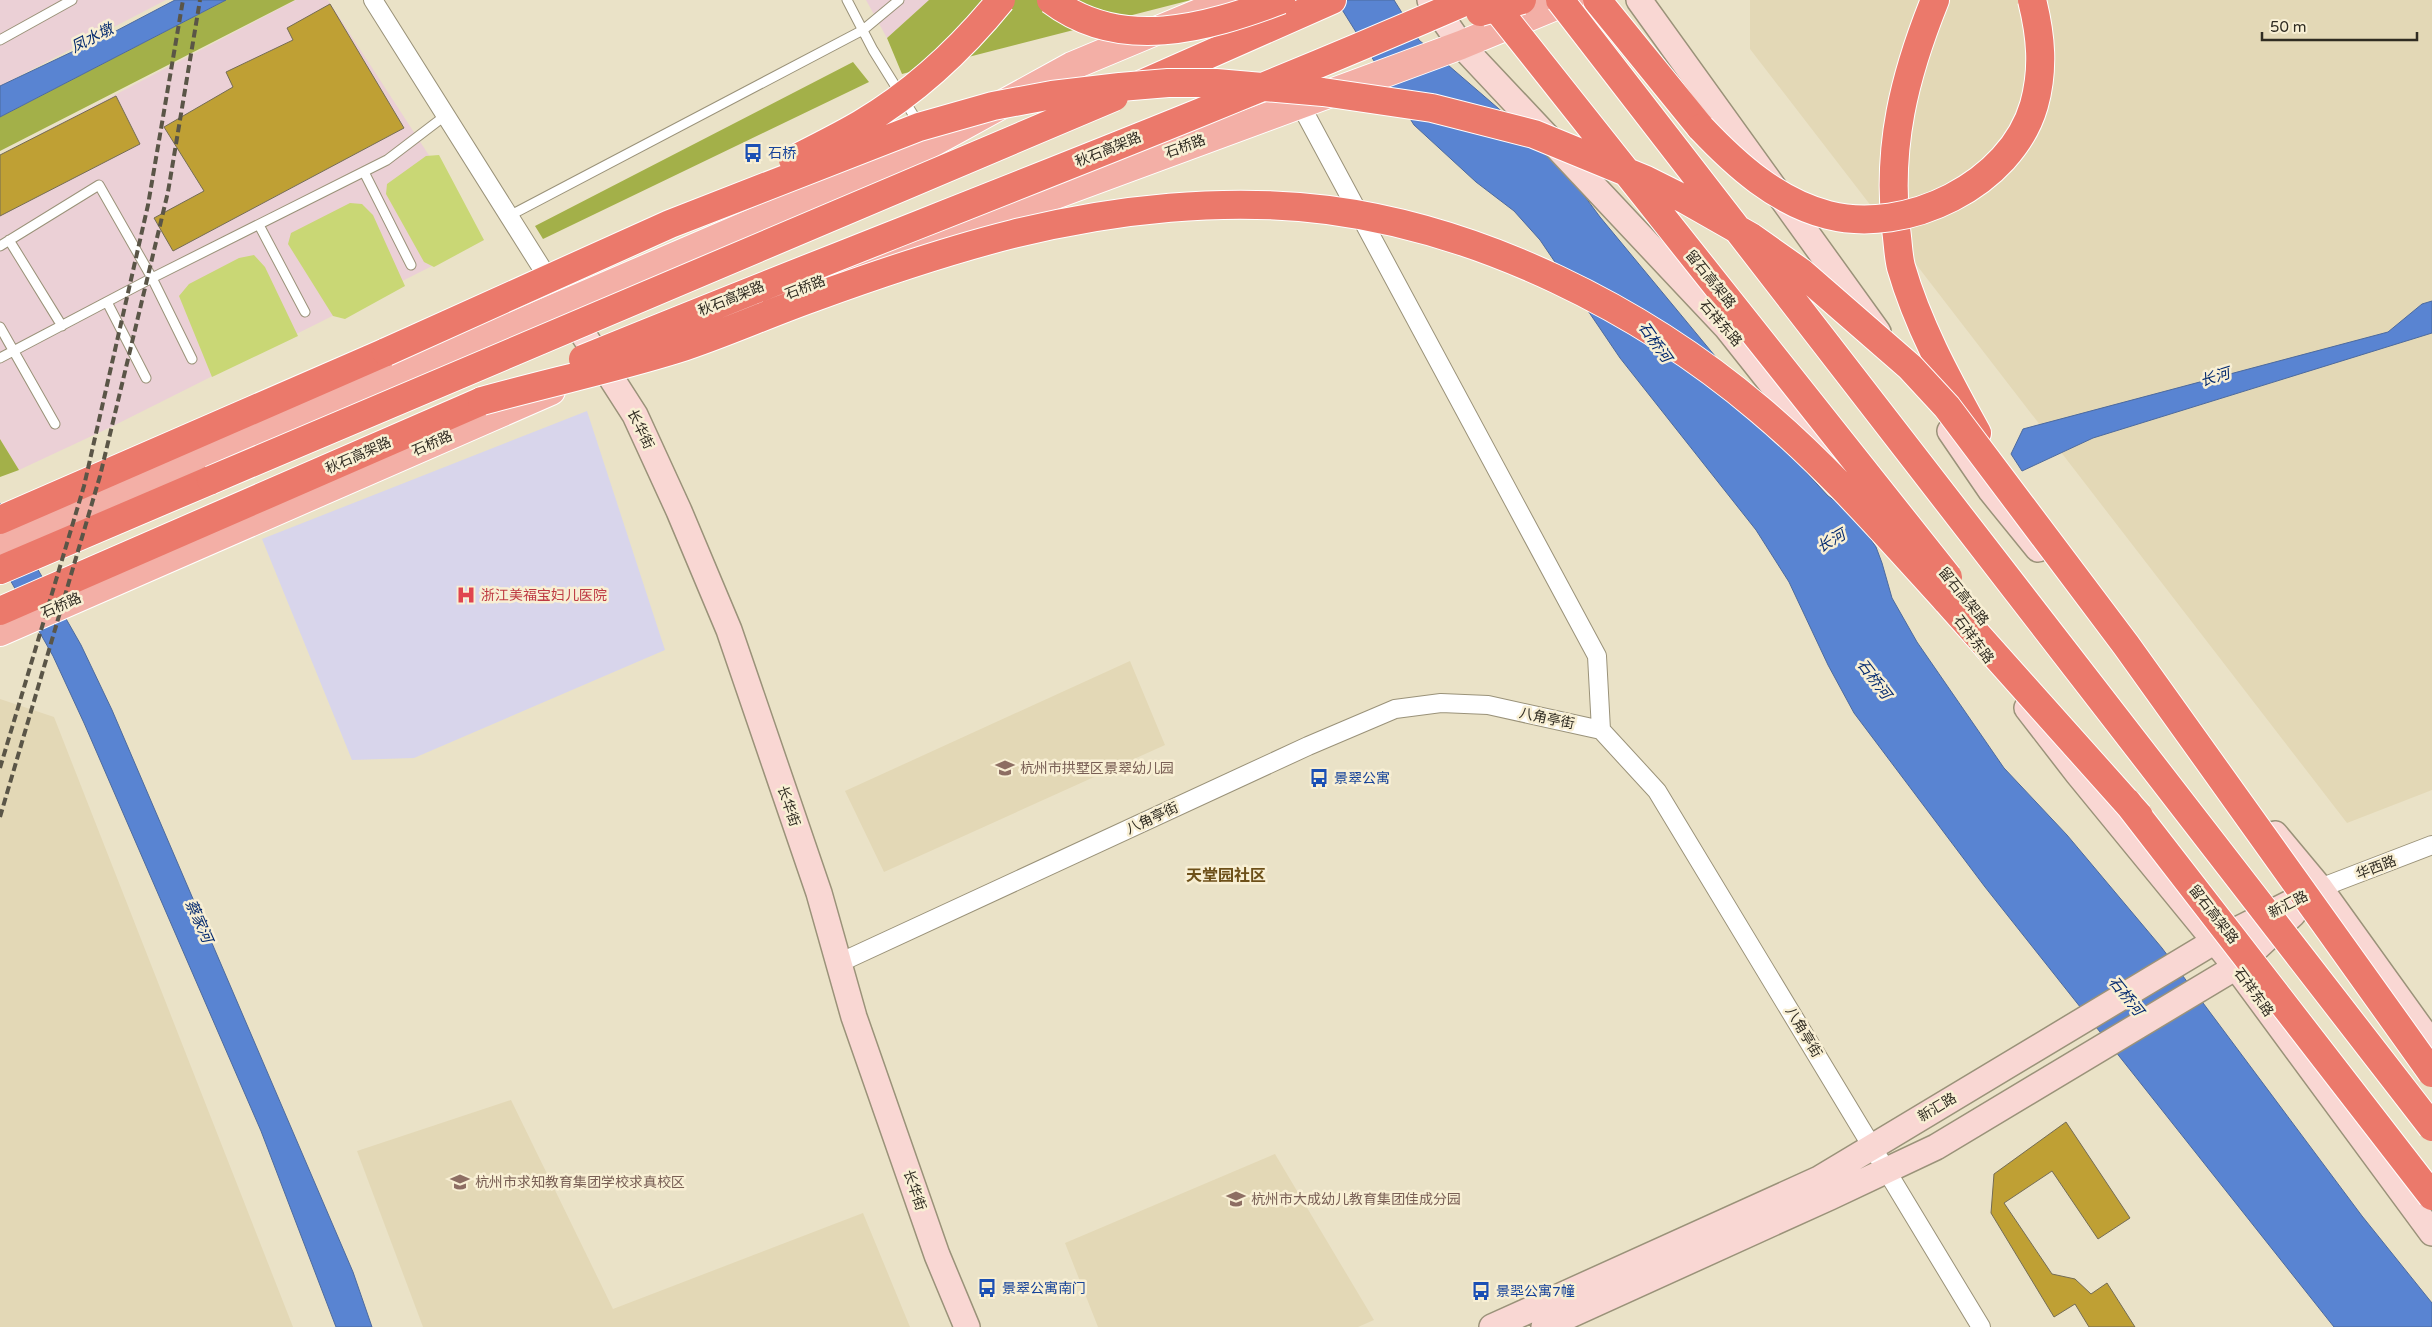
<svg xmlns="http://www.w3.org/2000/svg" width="2432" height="1327" font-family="'Varela Round','Noto Sans SC',sans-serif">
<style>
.commercial{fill:#ebd0d6}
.built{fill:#e3d8b6}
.medical{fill:#d8d5eb}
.green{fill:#c9d775}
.forest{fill:#a3b049}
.water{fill:#5984d2;stroke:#4d6a9d}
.building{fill:#bfa034;stroke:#746c54}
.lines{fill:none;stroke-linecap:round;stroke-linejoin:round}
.lane-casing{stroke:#9a9279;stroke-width:11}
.street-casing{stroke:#9a9279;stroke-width:20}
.secondary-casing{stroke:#9a9279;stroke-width:28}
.primary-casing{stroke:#fff;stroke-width:30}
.highway-casing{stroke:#fff;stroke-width:30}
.lane{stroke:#fff;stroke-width:9}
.street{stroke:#fff;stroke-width:18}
.secondary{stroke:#f9d7d3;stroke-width:25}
.primary{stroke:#f3afa6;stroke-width:28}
.highway{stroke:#eb796b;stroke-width:28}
.rail{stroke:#5a5547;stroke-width:4;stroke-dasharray:8 4;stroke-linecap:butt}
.highway-bridge-casing{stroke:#fff;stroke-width:30;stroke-linecap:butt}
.highway-bridge{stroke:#eb796b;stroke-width:28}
.labels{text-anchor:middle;stroke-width:5;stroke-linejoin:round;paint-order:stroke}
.street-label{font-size:14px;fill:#302c22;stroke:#f8efd4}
.transit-label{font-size:14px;fill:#164399;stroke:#f8efd4;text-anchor:start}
.health-label{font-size:14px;fill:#be3a42;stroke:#f8efd4;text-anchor:start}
.education-label{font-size:14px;fill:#785e54;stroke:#f8efd4;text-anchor:start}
.water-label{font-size:15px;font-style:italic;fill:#042a6f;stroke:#f8efd4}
.quarter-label{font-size:16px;font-weight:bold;fill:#6d5019;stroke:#f8efd4}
</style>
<rect width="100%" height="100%" fill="#eae2c7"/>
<!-- commercial -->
<path class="commercial" d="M0,0H166L0,86Z
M296,0H328L484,240L111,427L19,470L0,439V155Z
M866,0H929L887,38Z"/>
<!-- built -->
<path class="built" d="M1750,0H2432V790L2347,823L1750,49Z
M1130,661L1165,745L884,872L845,791Z
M0,699L54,717L293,1327H0Z
M511,1100L613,1309L863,1213L910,1327H423L357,1151Z
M1275,1154L1374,1320L1358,1327H1098L1065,1243Z"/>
<!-- medical -->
<path class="medical" d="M587,411L665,650L414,758L352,760L262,539Z"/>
<!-- green -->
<path class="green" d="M439,155L484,240L434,267L424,262L386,194L387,184L426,156Z
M350,203L362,204L373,215L405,286L345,319L333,316L288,244L291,233Z
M254,255L265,267L298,336L212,377L179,296L189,284L239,258Z"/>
<!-- forest -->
<path class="forest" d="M226,0H295L0,151V117Z
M929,0H1191L902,74L887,38Z
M853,62L869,82L543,239L535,226Z
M0,439L19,470L0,477Z"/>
<!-- water -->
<path class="water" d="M175,0H226L0,117V86L114,32Z
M1336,0H1394L1419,40L1557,159L1600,217L1763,414L1806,472L1828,496L1848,510L1867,534L1876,547L1882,563L1892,598L1917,642L2004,768L2067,835L2162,948L2362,1216L2432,1303V1327H2334L1985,887L1854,713L1828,665L1789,582L1756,530L1620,358L1540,240L1514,211L1476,182L1414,125Z
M2432,301V333L2093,438L2022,471L2011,454L2023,429L2388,332L2422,304Z
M0,503L81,645L112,710L353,1272L372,1327H336L261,1131L84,723L53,656L0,562Z"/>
<!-- building -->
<path class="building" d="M330,4L404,128L173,251L154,218L204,191L164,127L233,87L226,72L293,40L287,28Z
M116,96L140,144L0,216V155Z
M2066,1122L2130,1218L2098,1239L2052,1171L2004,1203L2052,1274L2075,1279L2091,1294L2107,1283L2135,1327H2089L2075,1304L2054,1317L1991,1213L1994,1174Z"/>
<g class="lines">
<!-- lane casing -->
<g class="lane-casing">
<path id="lane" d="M847,0L873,50L919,124
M0,40L72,0
M364,172L411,265
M509,216L863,30L899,0
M259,225L305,312
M9,240L62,326
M0,246L99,185L152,278L192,359
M107,302L146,378
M0,327L55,424
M0,358L152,278L387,160L446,115"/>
</g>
<!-- street casing -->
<g class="street-casing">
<path id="street" d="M373,0L565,305
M1300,104L1597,656L1601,730
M2320,888L2432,845
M839,963L1308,746L1395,709L1441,703L1488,705L1601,730L1657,791L1981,1327"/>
</g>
<!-- secondary casing -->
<g class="secondary-casing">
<path id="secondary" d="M1430,0L1461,45L1727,328L1843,474
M1639,0L1878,332
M567,309L635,415L679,511L729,630L819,893L854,1017L937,1255L967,1327
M1950,431L1991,491L2038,549
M2027,708L2078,774L2236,967L2432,1233
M2275,834L2320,888L2432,1044
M1492,1327L1819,1179L2215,941L2320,888
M1544,1327L1830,1197L1936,1147L2236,967L2293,914"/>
</g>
<!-- primary casing -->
<g class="primary-casing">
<path id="primary" d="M822,281L1461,45L1570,0
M0,547L910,155L1072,66L1230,0
M0,632L551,391"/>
</g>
<!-- highway casing -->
<g class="highway-casing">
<path id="highway" d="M1597,0L1701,128
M1935,0C1904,77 1887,146 1896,229C1898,242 1898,255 1901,267C1918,326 1948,380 1977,433
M1142,84L1332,0
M0,520L386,352
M0,570L211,480
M0,611L482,401"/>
</g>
<!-- lane -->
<use href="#lane" class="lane"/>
<!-- street -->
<use href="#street" class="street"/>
<!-- secondary -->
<use href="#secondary" class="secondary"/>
<!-- primary -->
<use href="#primary" class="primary"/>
<!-- highway -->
<use href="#highway" class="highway"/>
<!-- rail -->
<path class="rail" d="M0,768L84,486L148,205L183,0
M0,817L100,476L168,192L200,0"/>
<!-- highway-bridge casing -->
<g class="highway-bridge-casing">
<path id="highway-bridge" d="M1051,0C1121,53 1206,28 1281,0
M1490,0L1948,577
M1560,0L2432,1127
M1480,12L1522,0
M1701,128C1736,165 1777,202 1828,215C1906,235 2011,185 2034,105C2044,69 2041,36 2032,0
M793,160C816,148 839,137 861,124C915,92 962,48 1001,0
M386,352L670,224L919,127L993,106L1052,95L1120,87L1168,83H1216L1323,92L1432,108L1534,134L1646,180L1686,200L1751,237L1802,273L1910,367L1947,407L2126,645L2432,1073
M583,359C878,238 1177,127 1469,0
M482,401C547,383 613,369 677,349C723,334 767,314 812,298C878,274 945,251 1013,234C1114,209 1225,197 1328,210C1482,230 1641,309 1759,409C1827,466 1887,535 1947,601C2011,673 2075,745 2139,816
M211,480L1114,97
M2127,802L2432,1196"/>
</g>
<!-- highway-bridge -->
<use href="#highway-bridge" class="highway-bridge"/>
</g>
<!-- icons -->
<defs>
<g id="bus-bare" transform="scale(1.5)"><path d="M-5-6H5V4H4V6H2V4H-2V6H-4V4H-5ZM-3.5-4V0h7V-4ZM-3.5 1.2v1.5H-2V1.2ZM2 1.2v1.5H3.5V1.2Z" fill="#1a4fb4" stroke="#f8efd4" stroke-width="2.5" paint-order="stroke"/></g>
<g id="hospital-bare" transform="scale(1.5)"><path d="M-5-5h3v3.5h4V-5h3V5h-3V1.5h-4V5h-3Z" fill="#e0444e" stroke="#f8efd4" stroke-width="2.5" paint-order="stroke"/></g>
<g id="school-bare" transform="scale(1.5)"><path d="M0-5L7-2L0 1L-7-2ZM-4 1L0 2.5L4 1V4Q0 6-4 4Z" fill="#8d6e63" stroke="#f8efd4" stroke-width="2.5" paint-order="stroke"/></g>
</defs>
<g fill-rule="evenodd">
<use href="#bus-bare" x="753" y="153"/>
<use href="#hospital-bare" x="466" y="595"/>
<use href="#school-bare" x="1005" y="768"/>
<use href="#bus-bare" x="1319" y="778"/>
<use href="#school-bare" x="460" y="1182"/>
<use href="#school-bare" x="1236" y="1199"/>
<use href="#bus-bare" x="987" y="1288"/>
<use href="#bus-bare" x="1481" y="1291"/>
</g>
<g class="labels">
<!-- street labels -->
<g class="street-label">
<text transform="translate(1185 146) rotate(-20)" y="5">石桥路</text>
<text transform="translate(1108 149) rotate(-22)" y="5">秋石高架路</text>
<text transform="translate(1711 279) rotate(51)" y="5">留石高架路</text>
<text transform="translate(805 287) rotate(-21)" y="5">石桥路</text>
<text transform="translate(731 298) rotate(-22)" y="5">秋石高架路</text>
<text transform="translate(1721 323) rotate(49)" y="5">石祥东路</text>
<text transform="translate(641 429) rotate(64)" y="5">长华街</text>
<text transform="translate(432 443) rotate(-24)" y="5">石桥路</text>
<text transform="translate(358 455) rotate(-24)" y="5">秋石高架路</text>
<text transform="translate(1964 596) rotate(51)" y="5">留石高架路</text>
<text transform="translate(61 605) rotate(-24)" y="5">石桥路</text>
<text transform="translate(1974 639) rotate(53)" y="5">石祥东路</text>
<text transform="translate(1547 718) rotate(12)" y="5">八角亭街</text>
<text transform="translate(789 806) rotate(71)" y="5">长华街</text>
<text transform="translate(1152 818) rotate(-25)" y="5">八角亭街</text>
<text transform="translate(2376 867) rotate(-21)" y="5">华西路</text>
<text transform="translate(2288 904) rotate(-27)" y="5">新汇路</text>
<text transform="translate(2214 914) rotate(52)" y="5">留石高架路</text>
<text transform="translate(2254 992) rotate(54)" y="5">石祥东路</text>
<text transform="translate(1804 1032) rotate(59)" y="5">八角亭街</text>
<text transform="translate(1937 1107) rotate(-31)" y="5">新汇路</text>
<text transform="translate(915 1190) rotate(71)" y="5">长华街</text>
</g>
<!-- transit labels -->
<g class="transit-label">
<text x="768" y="158">石桥</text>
<text x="1334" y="783">景翠公寓</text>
<text x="1002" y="1293">景翠公寓南门</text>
<text x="1496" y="1296">景翆公寓7幢</text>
</g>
<!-- health labels -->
<g class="health-label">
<text x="481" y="600">浙江美福宝妇儿医院</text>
</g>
<!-- education labels -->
<g class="education-label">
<text x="1020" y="773">杭州市拱墅区景翠幼儿园</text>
<text x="475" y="1187">杭州市求知教育集团学校求真校区</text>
<text x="1251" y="1204">杭州市大成幼儿教育集团佳成分园</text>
</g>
<!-- water labels -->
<g class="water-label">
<text transform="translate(92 38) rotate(-27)" y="5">凤水墩</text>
<text transform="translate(1655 342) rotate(55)" y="5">石桥河</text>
<text transform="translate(2215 377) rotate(-17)" y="5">长河</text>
<text transform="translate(1831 541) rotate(-30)" y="5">长河</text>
<text transform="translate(1874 679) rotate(53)" y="5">石桥河</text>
<text transform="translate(199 921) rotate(66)" y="5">蔡家河</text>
<text transform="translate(2126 996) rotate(51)" y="5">石桥河</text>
</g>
<!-- quarter labels -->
<g class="quarter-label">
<text x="1226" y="881">天堂园社区</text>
</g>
</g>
<!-- scale -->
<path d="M2262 32v8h155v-8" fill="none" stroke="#302c22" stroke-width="2.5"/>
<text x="2270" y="32" font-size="15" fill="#302c22" stroke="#f8efd4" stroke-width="4" paint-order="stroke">50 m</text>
</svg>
